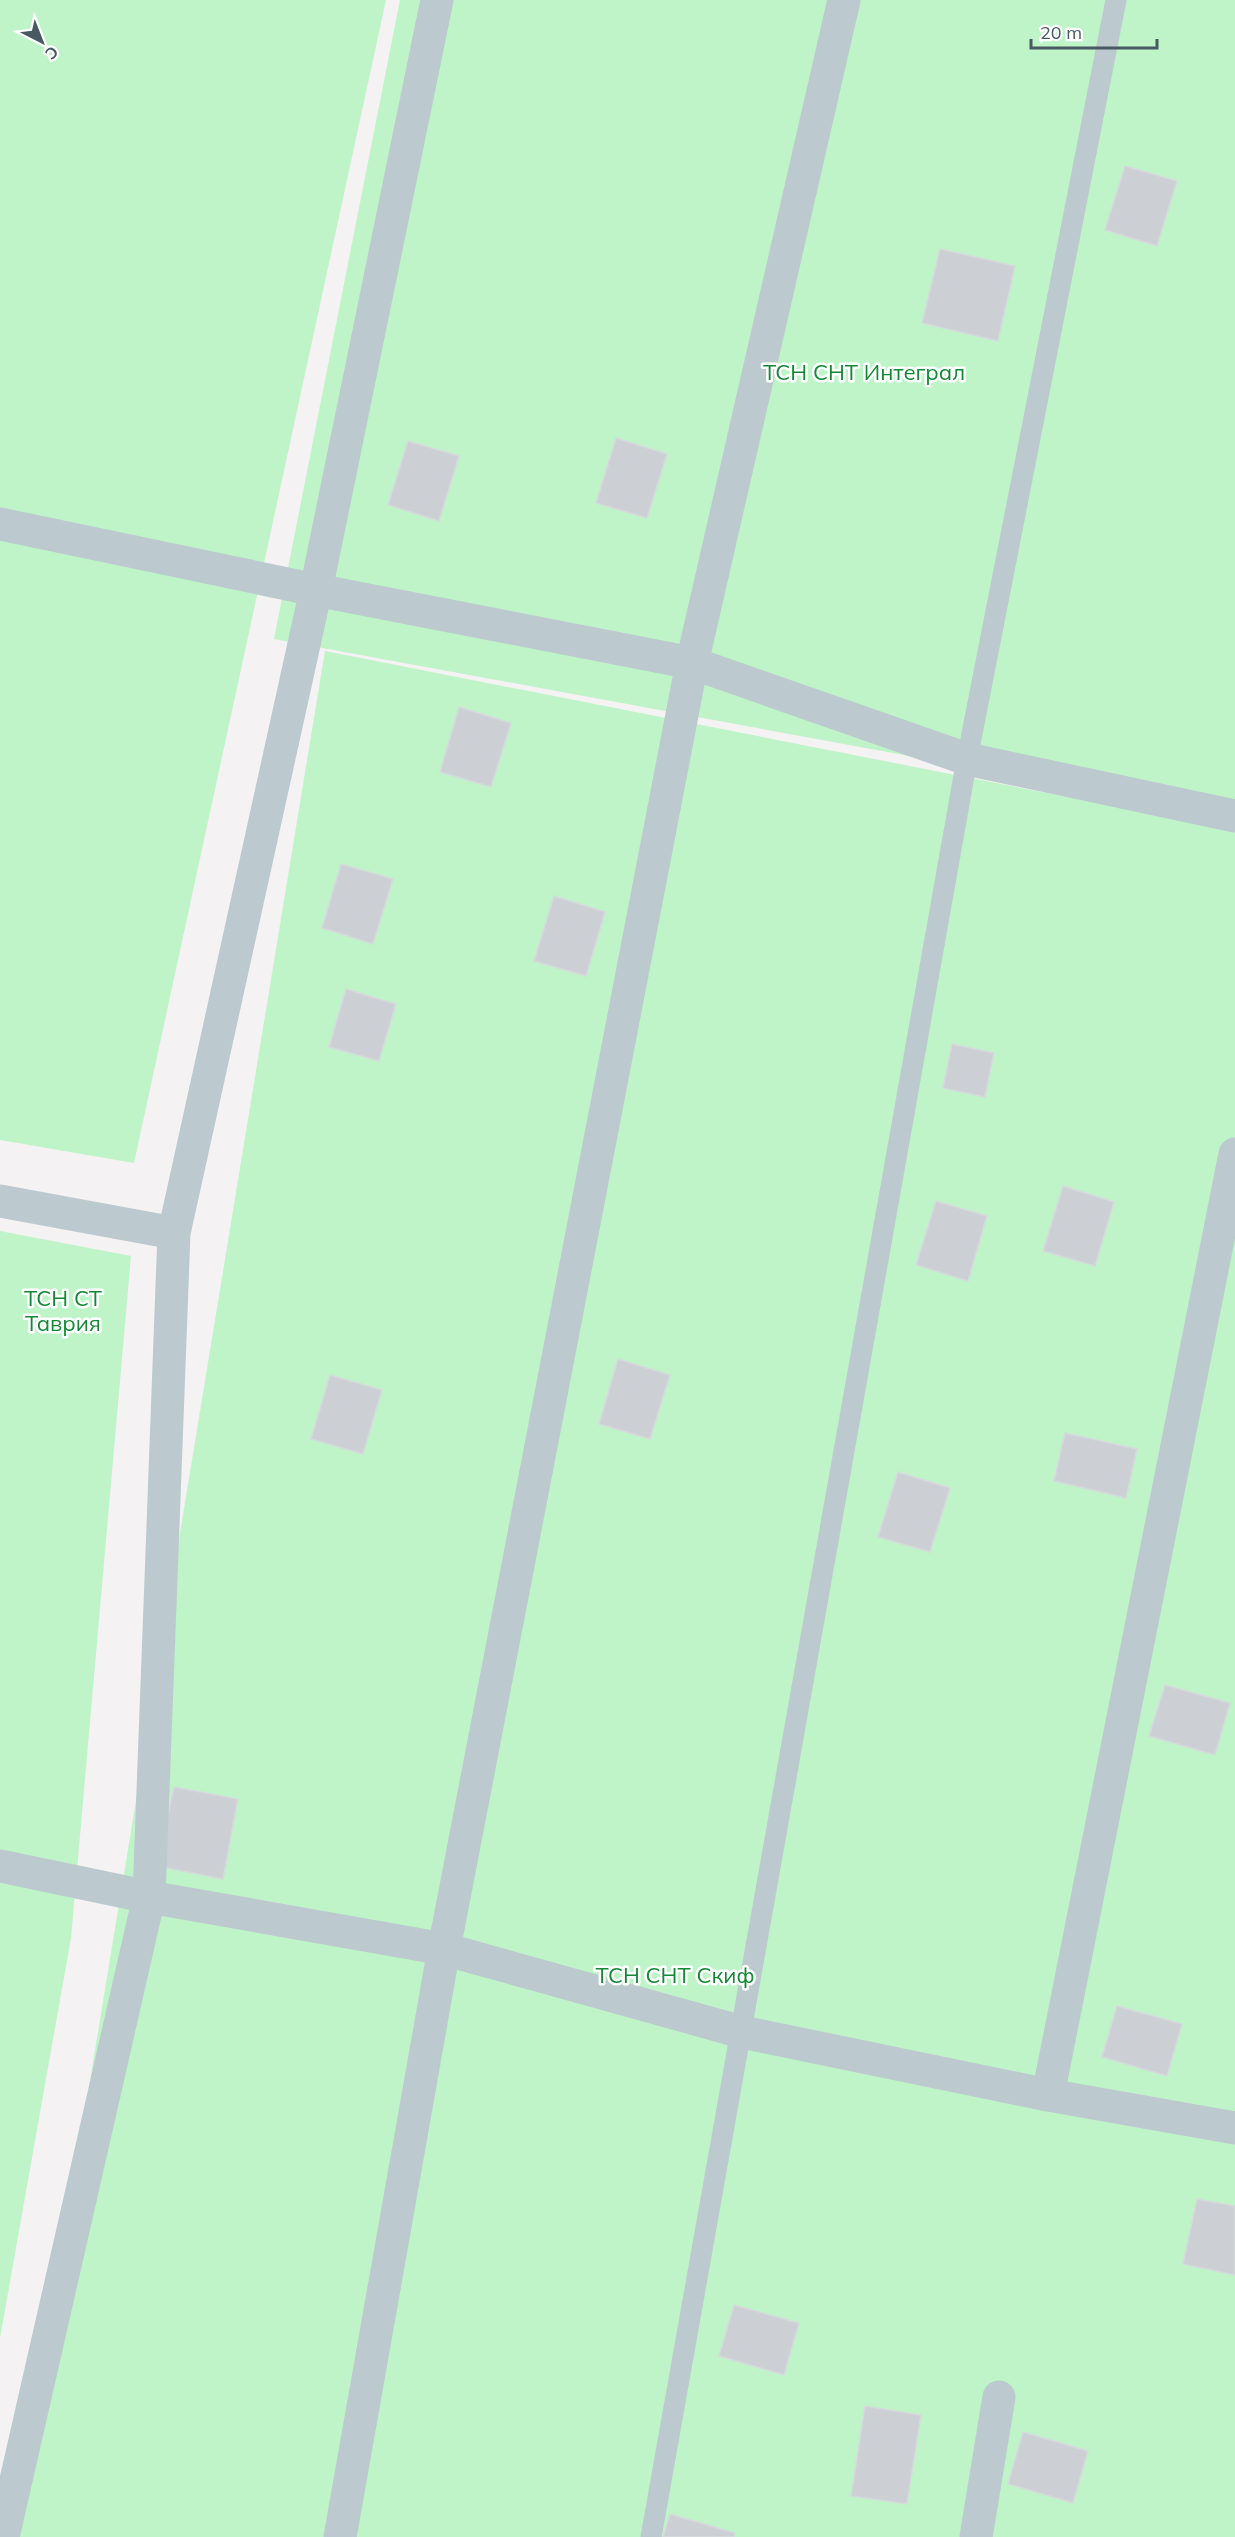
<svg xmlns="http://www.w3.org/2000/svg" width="1235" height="2537" font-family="Mulish,sans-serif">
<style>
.green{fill:#bff3c8}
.building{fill:#ccd0d4;stroke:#d6dadd;stroke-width:1.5}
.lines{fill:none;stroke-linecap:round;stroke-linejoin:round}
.service{stroke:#bccacf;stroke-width:21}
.minor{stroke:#bccacf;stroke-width:33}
.labels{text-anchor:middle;stroke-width:5;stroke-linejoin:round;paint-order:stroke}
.park-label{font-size:22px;fill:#128934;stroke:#fff}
</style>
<rect width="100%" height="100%" fill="#f4f2f2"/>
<!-- green -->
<path class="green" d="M0,0H386L134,1163L0,1140Z
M400,0H1235V816L274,639Z
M325,651L1235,830V2537H15Z
M0,1231L131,1256L71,1938L0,2338Z"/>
<!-- building -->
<path class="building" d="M1125,166L1177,181L1157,246L1105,230Z
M940,249L1015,266L998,341L922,323Z
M616,438L667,454L647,518L596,503Z
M408,441L459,456L439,521L388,505Z
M459,707L511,723L491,787L440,772Z
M341,864L393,879L373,944L322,928Z
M554,896L605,912L586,976L534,961Z
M346,989L396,1004L379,1061L329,1047Z
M952,1044L994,1053L985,1097L943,1088Z
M1063,1186L1114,1202L1095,1266L1043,1251Z
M936,1201L987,1216L968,1281L916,1265Z
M618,1359L670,1375L650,1439L599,1424Z
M330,1375L382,1390L363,1454L311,1439Z
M1065,1433L1137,1449L1126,1498L1054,1481Z
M898,1472L950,1488L930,1552L878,1537Z
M1165,1685L1230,1703L1215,1755L1149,1736Z
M174,1787L238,1799L223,1879L157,1866Z
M1117,2006L1182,2024L1167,2076L1102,2057Z
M1197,2199L1235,2206V2275L1183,2264Z
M734,2305L799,2323L784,2375L719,2356Z
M865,2406L921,2415L907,2504L851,2496Z
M1023,2432L1088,2451L1073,2503L1008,2484Z
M670,2514L735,2533L734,2537H663Z"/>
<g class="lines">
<!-- service -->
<path class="service" d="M651,2537L967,759L1116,0"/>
<!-- minor -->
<path class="minor" d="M0,524L316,590L692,663L967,759L1235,816
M0,1201L174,1233
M0,1866L149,1897L444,1949L742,2032L1048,2095L1235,2128
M1048,2095L1235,1154
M3,2537L149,1897L174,1233L316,590L437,0
M340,2537L444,1949L692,663L844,0
M976,2537L999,2397"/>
</g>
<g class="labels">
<!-- park labels -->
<g class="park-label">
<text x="864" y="380">ТСН СНТ Интеграл</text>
<text x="63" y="1306">ТСН СТ<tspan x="63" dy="25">Таврия</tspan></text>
<text x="675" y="1983">ТСН СНТ Скиф</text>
</g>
</g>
<!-- north arrow -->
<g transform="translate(42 42) rotate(138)" stroke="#ffffff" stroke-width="4.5" paint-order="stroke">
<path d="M0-4.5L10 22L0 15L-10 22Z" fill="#485a61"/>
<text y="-9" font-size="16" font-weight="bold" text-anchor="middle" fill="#485a61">С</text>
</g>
<!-- scale -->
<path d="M1031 39v9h126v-9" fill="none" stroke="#485a61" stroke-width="3"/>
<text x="1040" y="39" font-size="18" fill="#485a61" stroke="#ffffff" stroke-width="4.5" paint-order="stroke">20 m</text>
</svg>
